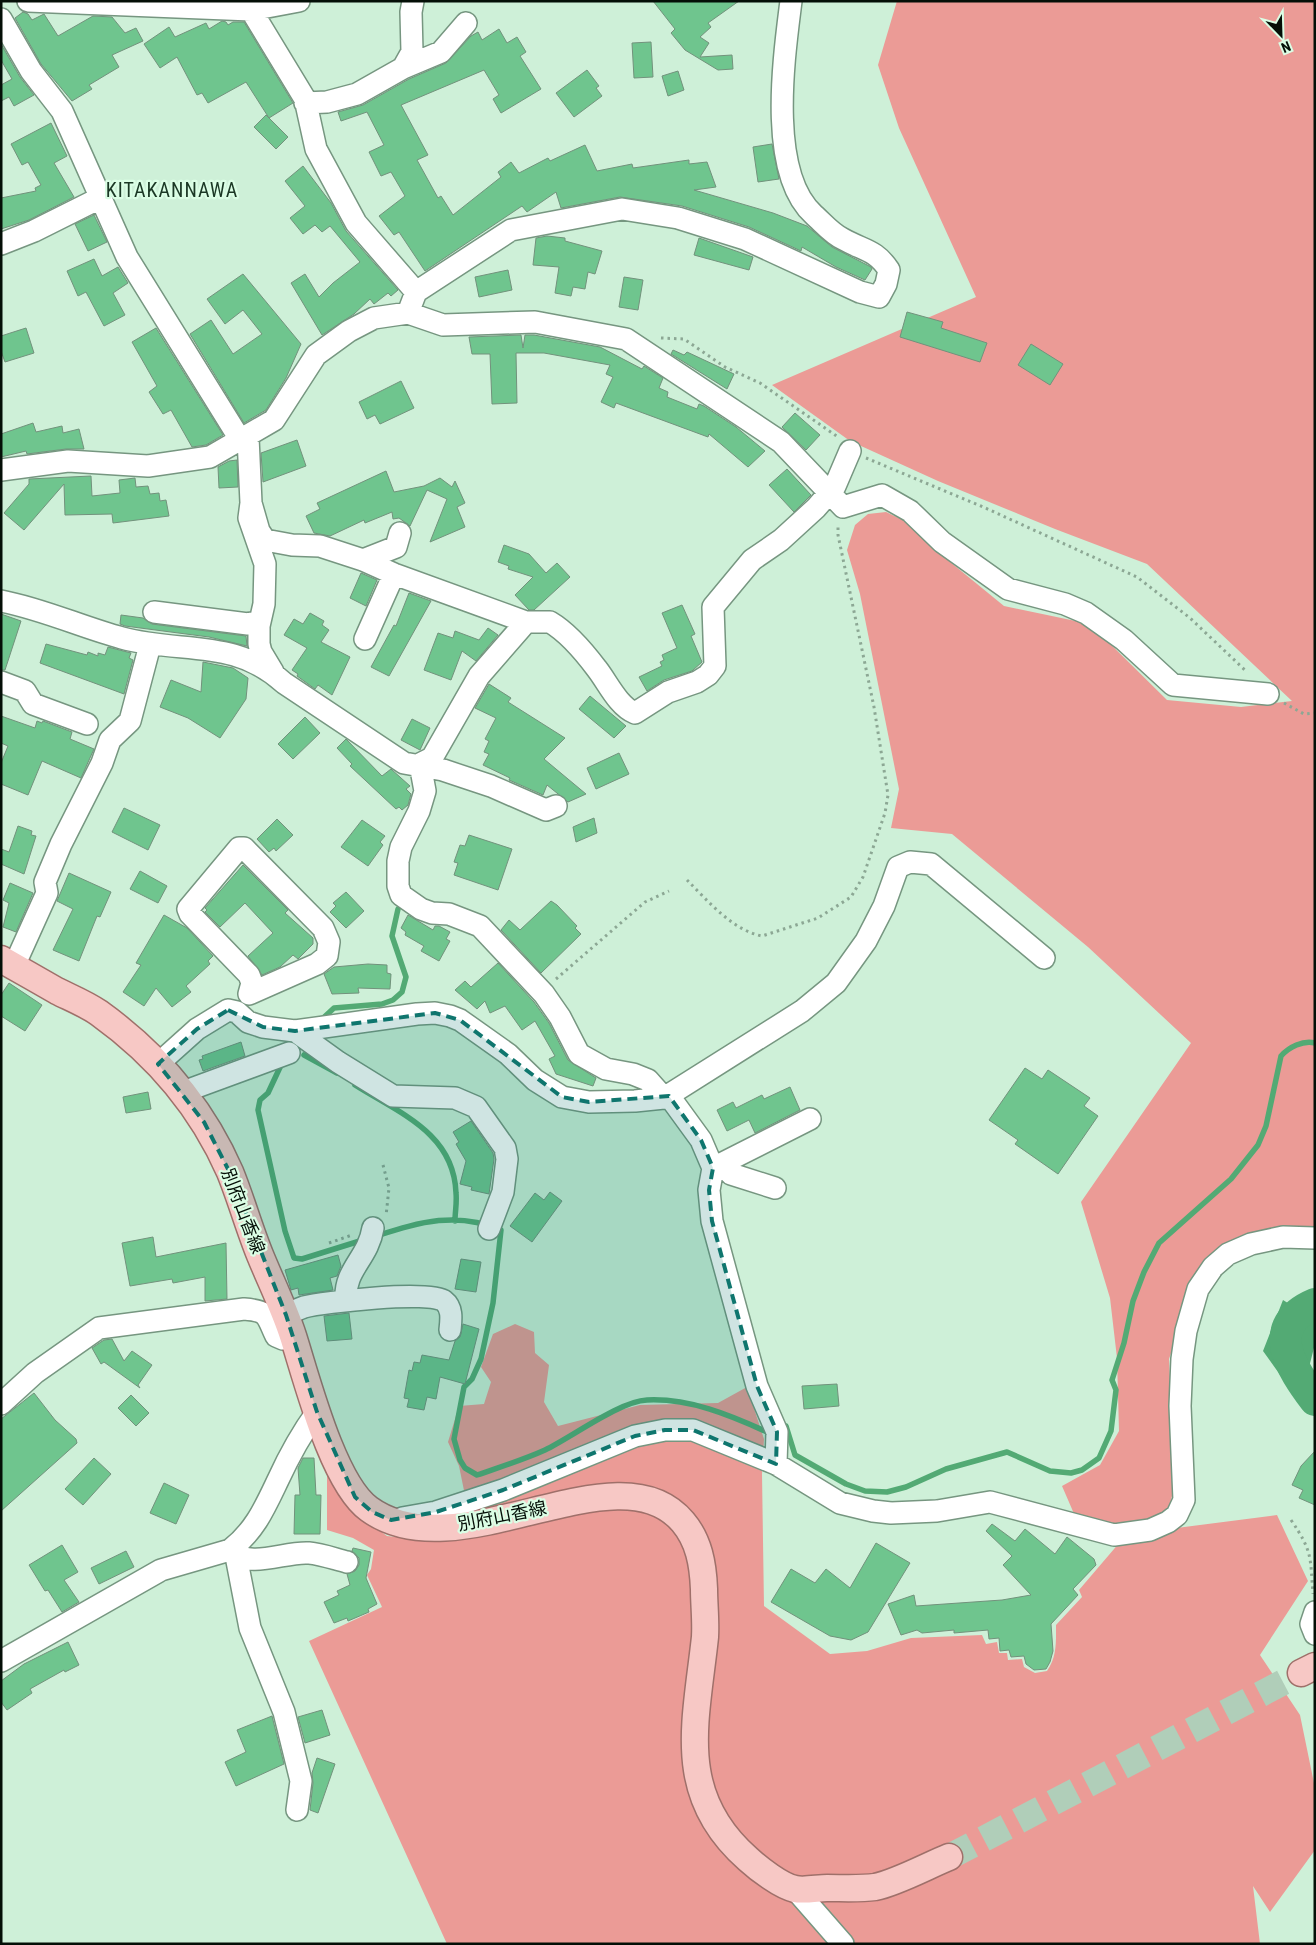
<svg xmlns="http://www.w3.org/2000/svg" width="1316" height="1945" font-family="'Roboto Condensed','Noto Sans JP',sans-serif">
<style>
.green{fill:#eb9b96}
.water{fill:#53aa74}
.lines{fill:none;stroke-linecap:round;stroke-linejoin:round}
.stream{stroke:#53aa74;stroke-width:5.5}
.river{stroke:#53aa74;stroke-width:32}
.building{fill:#6fc58e;stroke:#72927c}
.major-tunnel{stroke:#b0ceb9;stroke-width:26;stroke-dasharray:26 13;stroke-linecap:butt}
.minor-casing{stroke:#769680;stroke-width:24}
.major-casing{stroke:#9f706a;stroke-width:29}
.path{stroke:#8ca794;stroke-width:3;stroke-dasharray:2.5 4;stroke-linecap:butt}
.minor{stroke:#fff;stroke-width:21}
.major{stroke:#f7c8c5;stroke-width:26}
.marked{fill:#0f766e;fill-opacity:0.2;stroke:#0f766e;stroke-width:4;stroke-dasharray:10 6;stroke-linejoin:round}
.labels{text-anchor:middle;stroke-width:4.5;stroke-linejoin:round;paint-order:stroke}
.street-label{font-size:18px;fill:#040f07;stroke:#dbfee5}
.quarter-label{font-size:20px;letter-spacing:1px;fill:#1b3825;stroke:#dbfee5}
</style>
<rect width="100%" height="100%" fill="#cef0d8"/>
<!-- green -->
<path class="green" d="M897,1H1315V1228L1198,1273L1169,1359L1175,1484L1168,1512C1129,1528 1115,1527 1075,1516L1062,1486L1100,1465L1119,1431L1117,1358L1110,1298L1081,1202L1191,1043L1088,947L952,834L891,828L899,789L860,594L847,550L855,525L868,514L886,512L907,522L933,548L1004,606L1090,624L1167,700L1241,707L1292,701L1147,564L1055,529L938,481L850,441L772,385L976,297L899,128L878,65Z
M515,1324L534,1332L535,1353L549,1365L544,1402L558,1426L640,1405L718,1403L747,1387L764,1439L762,1474L764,1606L830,1654L867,1651L911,1638L982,1635L986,1644L997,1642L999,1653H1007L1008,1660L1022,1659L1024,1667L1035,1673L1047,1671C1057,1657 1056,1642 1056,1625L1082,1597L1079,1590L1120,1542L1169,1529L1277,1515L1308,1581L1260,1655L1300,1715L1315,1788V1850L1270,1912L1253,1886L1260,1944H447L309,1641L382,1607L367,1575L371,1569L374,1550L353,1538L327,1530V1469L337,1492L353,1511L387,1536L443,1542L469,1515L459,1466L448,1442L459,1406L484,1404L491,1382L481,1367L493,1334Z"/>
<!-- water -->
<path class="water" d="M1283,1300L1315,1320V1344L1308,1371L1302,1374L1306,1379L1312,1375L1315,1380V1415L1291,1392L1297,1387L1295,1382L1288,1386L1263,1351Z"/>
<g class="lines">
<!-- stream -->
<path class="stream" d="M320,1021L334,1008L382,1004L393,1000L402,992L406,977L392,936L398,909
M304,1055L337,1073
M282,1063L268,1093L260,1100L258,1110L285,1231L294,1258L302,1259L363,1240
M355,1085C399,1113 454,1133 456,1193C457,1203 455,1212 455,1221
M376,1236C421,1222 456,1211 501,1230L493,1303L481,1359L472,1379L464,1387L454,1439L460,1460L465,1468L477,1475C500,1467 523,1460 545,1450C572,1437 620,1401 647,1400C689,1398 730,1415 767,1432L772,1431
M783,1427L786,1426L795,1455L846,1484L865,1491L887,1492L906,1487L946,1469L1007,1452L1050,1471L1071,1473L1082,1470L1099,1458L1111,1431L1116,1390L1112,1380L1124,1343L1133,1301L1144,1272L1159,1243L1231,1179L1258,1145L1266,1126L1281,1056C1289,1047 1303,1040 1315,1043"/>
<!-- river -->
<path class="river" d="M1315,1304C1263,1326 1291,1368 1315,1400"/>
</g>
<!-- building -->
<path class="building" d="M653,1H739L708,23L711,27L700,37L709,43L700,57L732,55L733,69L718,70L685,50L671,33L675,29Z
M23,12L28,14L32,20L44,14L58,36L93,16L112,17L125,33L136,28L143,41L112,55L119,67L89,85L92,89L72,101L41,64L15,18Z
M222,21L226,22L228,25L233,22H244L293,103L269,118L288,137L276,149L254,127L266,115L269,118L246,82L208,103L202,93L197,95L177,57L160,68L144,44L169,27L175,37L206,23L209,29Z
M499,29L507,43L517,37L526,52L520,56L541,89L501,113L493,99L499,95L484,70L401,105L428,155L417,160L438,198L441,196L453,215L501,177L498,172L511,162L519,173L548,158L550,161L585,145L597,171L632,164L633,168L689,160V164L707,162L716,187L694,190L773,213L807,226L832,247L871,267L872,269L865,280L836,267L802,247L801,251L749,227L682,206L620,197L561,208L556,192L527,212L522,206L425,271L399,232L394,235L379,216L405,196L391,172L381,176L369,152L384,145L367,112L341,121L338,112L363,105L409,79L446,63L471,36L478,32L482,40Z
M651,42L653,77L634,78L632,43Z
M1,44L20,77L34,95L14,106L9,97L1,101V85L12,79L1,60Z
M587,70L599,86L596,88L602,96L574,117L556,93Z
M678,71L684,90L668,96L662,76Z
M51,123L67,156L54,163L74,197L29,220L1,229V198L36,191L35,188L41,185L28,162L22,165L11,144Z
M772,144L779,179L758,182L753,147Z
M303,166L331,203L346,231L398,290L391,296L388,293L374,304L370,299L354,314L322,335L291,283L305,274L319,297L333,283L360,262L330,226L322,232L315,225L303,234L290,218L305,206L285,181Z
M94,215L107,242L88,251L75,224Z
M547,236L565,238V241L602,251L595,274L588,272L585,289L573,287L571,296L555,293L559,267L533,265L536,238Z
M699,238L753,257L749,270L694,255Z
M94,259L102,276L118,267L128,283L113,293L125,315L104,326L86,292L78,296L67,271Z
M508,270L512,290L479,297L475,277Z
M243,274L301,344L286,378L266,410L244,423L190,334L211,320L233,354L262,334L243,310L225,324L207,299Z
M624,277L643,280L638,310L619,307Z
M907,312L943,322L941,328L987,343L980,362L900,337Z
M26,328L34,353L5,362L1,351V336Z
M156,328L223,435L206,445L192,447L171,410L163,414L149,392L157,386L132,342Z
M521,335L523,348L525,335H534L600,347L642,369L644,366L663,378L659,388L668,392L667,397L697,409L699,404L704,406L736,427L765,451L748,467L709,434L708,437L616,403L614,408L601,402L613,377L606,374L610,365L544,353H516L517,403L492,404L490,354H472L469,337Z
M1031,344L1063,364L1050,385L1018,365Z
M673,350L684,355L687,352L734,374L727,389L671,354Z
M401,381L414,408L380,424L375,415L367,419L359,402Z
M795,413L820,435L806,450L782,427Z
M33,423L36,432L62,426L63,433L79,429L84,449H66L27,454L26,451L1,457V434Z
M297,440L306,466L263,482L261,453Z
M237,460L238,487L219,488L218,467L229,461Z
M787,469L811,495L794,512L769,485Z
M386,471L394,492L424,486L440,478L452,487L455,481L465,503L457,507L465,527L430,542L447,499L427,490L410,526L399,518L393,519L392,512L365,523L364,520L330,536L314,533L306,516L320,509L317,503Z
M91,476L92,496L120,493L119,480L135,478L136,487L148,486L150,494L159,493L160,501L166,500L169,516L113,523L112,514L65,515L64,484L24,530L4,513L29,484V479Z
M504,545L529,554L546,573L557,563L570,577L534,610H529L515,595L533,577L508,569L509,566L498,562Z
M361,573L377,580L366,606L350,598Z
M409,593L431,601L389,676L371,667L394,625L396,626Z
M682,605L695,634L691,636L702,662L692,671L664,680L647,691L639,677L662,666L660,662L664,660L662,655L677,648L662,613Z
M310,613L324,621L322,625L329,630L321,642L350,657L332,695L318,685L315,689L297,676L298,674L292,670L307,648L284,635L294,619L303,624Z
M1,614L21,621L5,670H1Z
M121,615L143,618L152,624L246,636L247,646L209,637L125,626L120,624Z
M488,628L498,635L476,661L462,651L451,680L424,670L438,633L453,638L455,631L479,640Z
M46,644L87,655L88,652L98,656V653L105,655L108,647L131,653L129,658L133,660L124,694L40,663Z
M203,662L233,668L248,678L246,699L220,738L188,718L160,707L171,680L201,692Z
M489,684L511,698L508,702L565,738L544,759L586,794L568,802L547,785L543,795L509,780L510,778L483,765L489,754L484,752L489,741L485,739L496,718L475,708Z
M590,696L626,726L614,738L579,709Z
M1,716L35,728L37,721L42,723L43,721L72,732L70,739L94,749L81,778L42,761L28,795L1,784V763L8,746L1,743Z
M305,717L320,733L293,759L278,744Z
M412,719L430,728L420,750L401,740Z
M346,739L382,776L391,769L410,786L406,789L411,794L408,805L402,810L399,807L396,809L350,766L352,764L337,748Z
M619,753L629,774L596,789L587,768Z
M124,808L160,825L148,850L112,832Z
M594,818L597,833L576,842L573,827Z
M277,819L293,835L276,851L274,848L269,852L257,839Z
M362,820L385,836L380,842L383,845L368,866L341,847Z
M18,826L32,831L31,835L36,836L24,874L1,864V849L9,852Z
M469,835L512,849L498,890L454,875L458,863L454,862L460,845L465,846Z
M243,865L288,910L285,913L313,938V944L298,959L293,955L280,967L262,975L248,956L273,933L245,903L220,927L205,912L207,910L205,908Z
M140,871L167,886L158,903L130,889Z
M69,873L111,892L100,917L97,916L79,961L53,950L73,909L57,901Z
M10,883L33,893L16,932L3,927L9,903L3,900Z
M346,892L364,911L346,928L330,912L336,906L333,903Z
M551,901L557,905L577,926L575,928L581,934L541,973L501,930L509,920L520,930Z
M164,915L187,928L213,956L208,961L210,964L186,986L191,992L172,1007L156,988L144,1006L123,992L141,965L136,963Z
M408,915L433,930L435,926H439L450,932L446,939L450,941L439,961L421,951L424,946L405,935L406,932L401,928Z
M498,963L534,1002L549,1023L568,1060L596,1078L593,1086L556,1074L549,1059L555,1056L535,1021L522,1030L505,1006L490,1013L485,1001L477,1009L455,990L465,981L471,987Z
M368,964L387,965V973L391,974L390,989L358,988L359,993L332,994L324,974L334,967Z
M9,983L42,1005L25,1031L1,1016V995Z
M241,1042L245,1056L203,1071L199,1060L203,1059L202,1056Z
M1025,1068L1042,1079L1048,1070L1090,1098L1084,1106L1098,1116L1058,1174L1015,1144L1018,1140L989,1120Z
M790,1087L800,1110L755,1133L749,1120L727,1131L717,1110L733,1102L736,1108L762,1095L764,1099Z
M148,1092L151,1109L126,1113L123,1097Z
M471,1121L493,1153L494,1159L489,1194L471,1190L472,1187L460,1184L466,1161L456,1144L459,1142L453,1132Z
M550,1192L562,1201L532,1242L510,1226L535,1193L544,1200Z
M153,1237L156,1257L226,1243L227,1299L205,1301V1277L173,1283L172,1279L130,1286L122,1243Z
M338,1255L341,1266L337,1276L330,1278L333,1290L299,1295L298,1288L291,1290L285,1270Z
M461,1259L481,1262L476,1292L455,1289Z
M349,1313L352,1339L327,1341L324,1316Z
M463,1324L479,1329L465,1384L440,1377L436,1399L427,1397L424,1410L407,1407L409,1399L404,1398L409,1370L412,1371L414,1362L420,1363L422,1355L449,1360L455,1341L460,1337Z
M112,1339L124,1361L132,1351L152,1365L138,1385L140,1388L104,1362L101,1364L92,1348L104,1340Z
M837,1384L839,1406L804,1409L802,1386Z
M34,1393L55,1420L76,1439L77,1443L1,1511V1419Z
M131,1395L149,1413L136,1426L118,1408Z
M1315,1451V1505L1299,1498L1303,1490L1292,1485L1301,1466Z
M94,1458L111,1474L83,1505L65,1489Z
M303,1458H314L316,1495H321L320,1534H294L295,1495H300L298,1468Z
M164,1483L189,1495L176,1524L150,1513Z
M992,1524L1015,1541L1025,1529L1055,1554L1067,1537L1094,1559L1096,1565L1073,1589L1078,1595L1051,1624L1053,1651L1050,1662L1046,1669L1034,1670L1026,1664L1024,1656L1011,1657L1009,1650L1000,1651L999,1638L989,1639L988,1630L954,1633V1630L922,1633L917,1630L901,1635L888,1604L914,1595L916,1606L1002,1600L1031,1595L1003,1565L1012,1556L986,1531Z
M876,1543L910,1563L868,1632L851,1640L830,1636L771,1602L791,1569L815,1583L826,1569L850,1588Z
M62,1545L78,1572L64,1580L79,1602L62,1612L48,1590L45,1591L29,1565Z
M353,1548L371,1552L366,1578L377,1604L368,1609L369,1612L348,1621L347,1618L334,1623L324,1602L339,1595L337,1591L350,1585L347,1574L355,1571L359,1565V1558L352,1551Z
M126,1551L134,1567L99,1584L91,1568Z
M68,1642L79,1665L65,1672L64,1670L30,1689L32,1693L7,1710L1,1702V1681L24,1664Z
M322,1710L330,1735L305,1743L298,1717Z
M272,1716L284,1764L236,1786L225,1762L246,1752L237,1730Z
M317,1758L335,1764L318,1813L310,1810L313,1783L312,1773Z"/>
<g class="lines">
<!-- major-tunnel -->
<path class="major-tunnel" d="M949,1857L1301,1673"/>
<!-- minor casing -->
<g class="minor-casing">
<path id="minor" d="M28,1L251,10L299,1
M251,10L305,99L316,149L356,223L416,292
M1,19L31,71L62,111L127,257L241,441
M403,68L412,52L411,12L413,1
M305,103L327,102L357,94L403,68L441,52L466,23
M1,244L34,231L100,198
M408,313L416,292L511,230L622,209L678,218L745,239L860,292L879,297L886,284L889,270C875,249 864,251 843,239C832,234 823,223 814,215C767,173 784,57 791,1
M248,437L251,503L249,518L265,564L264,604L259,626V644L261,652L273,672
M1,470L68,461L148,466L210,457L274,420L316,355L349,331L374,318L408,313L443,325L535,322L626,339L781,442L843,507L882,495L910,511L942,542L1008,589L1065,604L1086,613L1124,640L1173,685L1268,694
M251,503L259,531L265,540L292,545L320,546L363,560L394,574L526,622H550C567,632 585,653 597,669C608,683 618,706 635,713L668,692L697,682L708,675L715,666L713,607L752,560L781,540L816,508L835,486L850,451
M363,560L396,547L400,533
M1,601C43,609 81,627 122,638C182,654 235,638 284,683L404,763L443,770L491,786L546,810L556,806
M154,612L248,624L260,621
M365,639L394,574
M1,682L25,691L33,704L87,724
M420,764L425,791L419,811L401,847L398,861V886L401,895L421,909L432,913L449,914L480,926L544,994L560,1017L579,1054L606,1069L633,1074L648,1080L664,1098
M420,764L432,758L479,676L526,622
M239,848H244L323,928L329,942L327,956L317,964L249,994L252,983L249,975L190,914L188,909Z
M14,966L47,893L45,882L61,844L102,763L110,740L130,721L150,645
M295,1031L338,1062L393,1096L455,1098L476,1107L505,1148L507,1159L503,1192L489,1229
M158,1064L197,1029L228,1010L237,1012L248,1022L263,1027L295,1031L417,1014L435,1013L450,1016L460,1020L508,1054L535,1080L562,1097L589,1102L635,1101L664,1098L802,1011L836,983L866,941L884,906L898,867L910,862L931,864L1044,958
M183,1092L289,1053
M669,1096L701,1140L713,1168L709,1190L712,1221L757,1386L777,1432L776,1464
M723,1163L731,1174L775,1188
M713,1168L810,1119
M346,1300C344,1269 368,1259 373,1228
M286,1315C292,1312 298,1309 304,1307C323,1302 431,1290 444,1301C453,1308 451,1320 450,1330
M1,1404L35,1373L99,1328L244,1309C269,1311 266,1315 276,1336L283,1339L293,1335
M402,1518L436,1512L503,1490L635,1436L665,1430H693L776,1464L840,1503L873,1511L891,1513L937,1511L990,1502L1114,1535L1150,1530L1168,1522L1177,1515L1184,1500L1180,1406L1182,1359L1186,1331L1198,1289L1213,1267L1228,1254L1251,1244L1283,1237L1315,1238
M230,1550C251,1570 284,1551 309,1553C321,1554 335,1559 347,1562
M236,1556L250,1628L284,1712L301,1781L297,1810
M1315,1612L1311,1624L1315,1634
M1,1661L161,1570L230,1550C255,1531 265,1507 278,1480C289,1456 301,1434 317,1412
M795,1889L843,1944"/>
</g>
<!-- major casing -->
<g class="major-casing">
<path id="major" d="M1,959C20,970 38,980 57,991C71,998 86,1004 99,1013C156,1054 202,1108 230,1172C241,1199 249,1228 260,1255C271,1282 284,1308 293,1336C307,1380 333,1483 369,1509C458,1574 618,1444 683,1522C699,1541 703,1564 704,1589C704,1604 706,1621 705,1637C696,1722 674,1794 748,1859C759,1869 781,1886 795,1889C804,1891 818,1888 827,1888C843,1888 860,1889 875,1887C896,1883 929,1865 949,1857
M1301,1673L1315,1666"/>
</g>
<!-- path -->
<path class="path" d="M661,338L684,339L725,367L760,383L838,437
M866,458L981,506L1137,577L1190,618L1247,672
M1284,703L1304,714L1315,713
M687,880C708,901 732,930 762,936L818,918L851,897L863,877L885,813L888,795L874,707L838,535V525
M556,979L645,902L669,891
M383,1165L389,1188L386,1216
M329,1243L352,1235
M1291,1520C1313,1552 1310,1557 1313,1594"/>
<!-- minor -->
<use href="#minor" class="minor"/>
<!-- major -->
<use href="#major" class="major"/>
</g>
<!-- marked area -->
<path class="marked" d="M228,1010L263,1027L295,1031L435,1013L460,1020L562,1097L589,1102L669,1096L701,1140L713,1168L709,1190L712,1221L757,1386L777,1432L776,1464L693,1430H665L635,1436L503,1490L436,1512L391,1520L372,1512L355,1497L317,1412L286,1315L230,1173L204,1122L158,1064L197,1029Z"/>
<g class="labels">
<!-- street labels -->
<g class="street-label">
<text transform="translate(243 1211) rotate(69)" y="6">別府山香線</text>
<text transform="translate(502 1516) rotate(-11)" y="6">別府山香線</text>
</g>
<!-- quarter labels -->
<g class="quarter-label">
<text x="172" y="197">KITAKANNAWA</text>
</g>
</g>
<!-- border -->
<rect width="1316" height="1945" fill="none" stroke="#040f07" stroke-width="5"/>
<!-- north arrow -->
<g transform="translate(1281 35) rotate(157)" stroke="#dbfee5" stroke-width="4" paint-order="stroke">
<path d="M0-4L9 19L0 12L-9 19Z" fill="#040f07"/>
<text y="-8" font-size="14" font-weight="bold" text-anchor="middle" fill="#040f07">N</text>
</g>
</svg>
